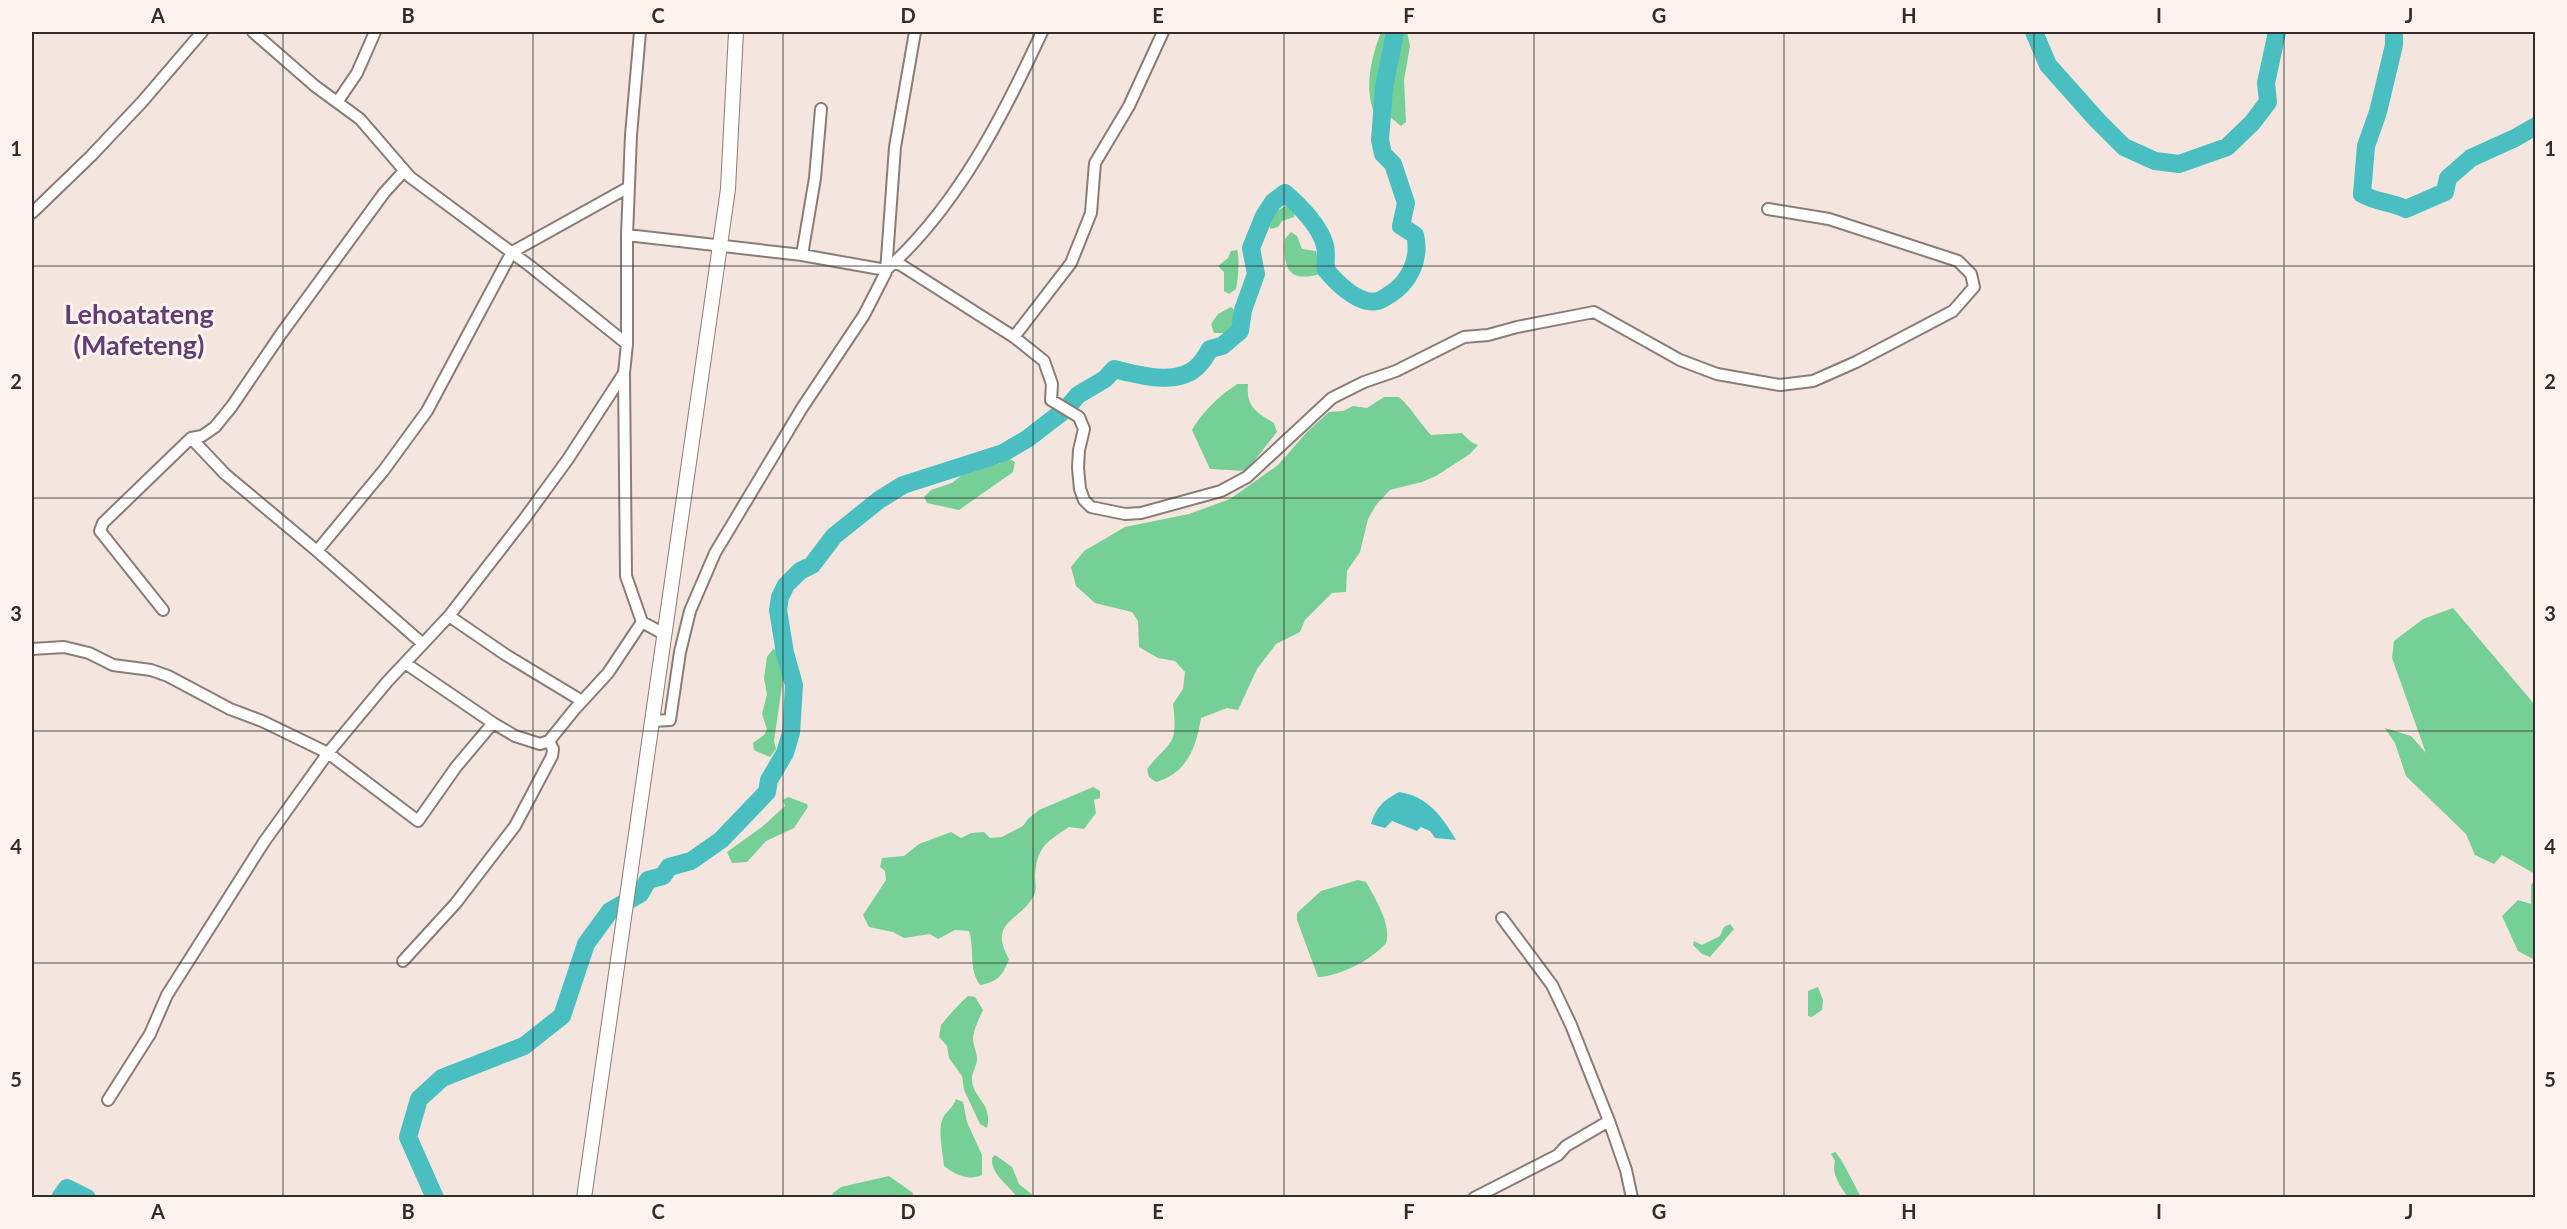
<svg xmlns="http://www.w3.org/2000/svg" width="2567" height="1229" font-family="Lato,sans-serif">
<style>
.green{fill:#76cf95}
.water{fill:#4abfc2}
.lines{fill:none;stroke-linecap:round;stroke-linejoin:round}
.river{stroke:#4abfc2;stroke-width:18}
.minor-casing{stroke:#8a7d77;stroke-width:14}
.major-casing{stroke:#8a7d77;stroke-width:16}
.minor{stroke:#fff;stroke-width:10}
.major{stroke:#fff;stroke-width:14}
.grid{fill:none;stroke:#322c2a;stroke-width:1.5;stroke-opacity:0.55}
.labels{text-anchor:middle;stroke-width:6;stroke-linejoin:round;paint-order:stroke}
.district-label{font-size:27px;font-weight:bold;fill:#643c73;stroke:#fff3ed}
.neatline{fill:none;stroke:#322c2a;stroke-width:2}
.grid-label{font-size:20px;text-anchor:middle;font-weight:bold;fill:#322c2a}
</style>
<rect width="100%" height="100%" fill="#f4e5de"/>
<!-- green -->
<path class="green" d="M1381,32H1407L1410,46L1404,80L1406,122L1401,126L1389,116L1376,117C1363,91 1371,58 1381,32Z
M1291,204L1295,208L1294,217L1282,221L1278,227L1271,229L1267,223C1274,213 1279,208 1291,204Z
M1291,232L1297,236L1302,249L1316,251L1320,274C1288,283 1283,268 1285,239Z
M1237,250C1240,258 1238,280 1236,289L1229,294L1224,291V272L1218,266L1228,258L1231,251Z
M1231,307C1238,313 1237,320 1235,329L1228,333H1214L1211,324L1218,314Z
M1237,384H1248C1246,407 1256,412 1274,423L1277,432L1246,471L1210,469L1192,430C1203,411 1219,396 1237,384Z
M1384,397H1399C1412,409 1419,422 1431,435L1462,433L1471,442L1478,445L1470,454L1436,476L1422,482L1390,490L1376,505L1368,519L1360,552L1347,571L1346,592L1332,593L1305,620L1300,632L1276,644L1257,669L1238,710L1227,708L1201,718C1196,748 1187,773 1156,782L1149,777L1147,769C1172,739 1178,746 1173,704L1183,689L1185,672L1175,661L1158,658L1139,647L1138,621L1132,612L1095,603L1076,586L1071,567L1084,551L1125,527L1189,514L1230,499L1278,465L1307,432L1329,412L1343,411L1353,406L1367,408Z
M1010,459L1015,462L1013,472L959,510L927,503L924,497L931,490L952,483L972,467L999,464Z
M2453,608L2535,705V874L2502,855L2494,864L2475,855L2466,834L2406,776L2395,743L2385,728L2411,736L2426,753L2392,658L2394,641L2423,619Z
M773,649L779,652L783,679L774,741L776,749L770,757L754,750L753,743L764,735L767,729L762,714L767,694L764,678L767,657Z
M1093,787L1100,791V798L1094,800L1096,813L1084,829L1069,827C1046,842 1037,847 1035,876C1035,882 1037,890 1034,895C1021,922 987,920 1009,959C1003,975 998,982 980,985C968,968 975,950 969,931L955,930L938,939L930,934L904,938L893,932L869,927L863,915L886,880L885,871L880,867L882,858L904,856L919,844L951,832L961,838L971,833L984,832L990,838L1002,837L1023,826L1028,819L1039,810Z
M788,797L807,804L808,807L794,828L766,841L747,862L732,863L727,852L762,827L785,806L783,800Z
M1358,880L1366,882C1375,898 1392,925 1386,943C1372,960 1340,976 1318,977L1297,920V913L1321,891Z
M2535,880V960L2518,951L2502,916L2518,900L2531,904V885Z
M1730,924L1734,929L1710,957L1702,954L1693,945L1694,941L1702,945L1720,936L1724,927Z
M1818,987L1823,1000L1822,1010L1812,1017L1808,1016V991Z
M968,996L975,997L983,1010C979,1019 973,1030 973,1040C974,1047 977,1053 977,1059C977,1066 971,1074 972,1081C974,1099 993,1104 987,1128L980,1124L964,1090L962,1076L949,1058L947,1046L939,1037L941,1025C950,1014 958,1005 968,996Z
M956,1099L963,1102L967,1122L982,1155V1175C968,1181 956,1175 944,1166C943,1153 938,1132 942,1120C945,1112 953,1108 956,1099Z
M1835,1152C1840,1155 1857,1190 1861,1197H1848C1841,1187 1831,1175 1835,1161L1831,1154Z
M995,1155L1012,1167L1019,1184L1035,1197H1017C1008,1184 991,1175 992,1158Z
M889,1176L913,1193L912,1197H832L833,1193L841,1187Z"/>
<!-- water -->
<path class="water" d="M1399,792C1427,796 1442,816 1456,840L1435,838L1430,831L1421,827L1417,831L1392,821L1385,828L1371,824C1376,807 1384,800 1399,792Z"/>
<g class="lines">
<!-- river -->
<path class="river" d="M2034,32L2048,65L2097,120L2124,147L2155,161L2179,164L2227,147L2252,123L2268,102L2266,83L2277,32
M2394,32V45L2378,112L2366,146L2362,194C2378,203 2389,201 2406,209L2445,192L2448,178L2471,158L2515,138L2536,126
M60,1198L67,1188L87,1198
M435,1198L408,1137L419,1099L442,1078L524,1046L562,1016L586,944L610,911L640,894L648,880L663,876L669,867L691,861L721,840L767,792L769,780L785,753L791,733L794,685L785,653L778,610L780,597L786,585L800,571L812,565L834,536L879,500L903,485L1003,453L1027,439L1066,409L1078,395L1105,379L1114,369C1139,375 1179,387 1199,365C1204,360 1207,354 1210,349L1222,346L1240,331L1243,310L1256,274L1251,248L1264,216L1273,202L1285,193C1299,205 1321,227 1325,246C1327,253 1325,262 1326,270C1337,283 1351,297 1367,301C1378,303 1381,300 1389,295C1409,283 1421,259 1415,235L1401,226L1406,203L1393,164L1383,154L1380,140L1384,88L1395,32"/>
<!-- minor casing -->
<g class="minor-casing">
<path id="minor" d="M253,32L315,86L360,119L410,177L530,266L627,344L624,373L626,576L642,622L664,634
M338,101L357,73L375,32
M32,213L91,156L142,102L202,32
M627,235L802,255L886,270C957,207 1003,116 1042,32
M802,255L815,178L821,109
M893,263L901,265L1014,337L1044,361L1052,384L1051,400L1079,417L1084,429L1079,450L1078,468L1080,489L1084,500L1091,507L1125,514L1141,513L1221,491L1247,477L1332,398L1364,382L1396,371L1464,337L1488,335L1517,327L1594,312L1680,360L1717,374L1780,385L1813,381L1856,362L1953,311L1974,287L1971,274L1958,261L1829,219L1768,209
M1014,337L1071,263L1091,213L1095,163L1129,106L1163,32
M627,344V235L631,135L640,32
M191,438L225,474L317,551L423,644
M317,551L384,470L427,411L512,252L629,187
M163,610L100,531L103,523L191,438L202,436L215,427L232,406L281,334L384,193L404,171
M449,616L506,655L582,701
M32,649L64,647L89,653L113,665L151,670L168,676L230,709L262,721L328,753L418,821L456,767L493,723
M405,663L493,723L515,736L540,744L549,741L574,710L608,673L642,622
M652,721L670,720L680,652L690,611L715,553L802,408L864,315L886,272L895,147L915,32
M1502,918L1552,985L1571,1025L1609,1121L1626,1170L1632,1198
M403,961L456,903L515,826L552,756L553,749L549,741
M108,1100L150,1034L167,995L264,842L328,753L387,682L449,616L525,518L568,459L624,373
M1474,1198L1558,1155L1566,1146L1609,1121"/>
</g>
<!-- major casing -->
<g class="major-casing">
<path id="major" d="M584,1198L728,189L736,32"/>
</g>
<!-- minor -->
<use href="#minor" class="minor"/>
<!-- major -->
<use href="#major" class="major"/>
</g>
<!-- grid -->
<path class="grid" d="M283,32V1198M533,32V1198M783,32V1198M1033,32V1198M1284,32V1198M1534,32V1198M1784,32V1198M2034,32V1198M2284,32V1198M32,266H2536M32,498H2536M32,731H2536M32,963H2536"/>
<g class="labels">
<!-- district labels -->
<g class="district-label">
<text x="139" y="324">Lehoatateng<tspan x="139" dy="31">(Mafeteng)</tspan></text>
</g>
</g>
<!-- border -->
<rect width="2567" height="1229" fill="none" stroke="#fff3ed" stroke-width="66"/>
<rect x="33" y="33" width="2501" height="1163" class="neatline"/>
<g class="grid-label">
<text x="158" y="23">A</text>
<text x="408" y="23">B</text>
<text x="658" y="23">C</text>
<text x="908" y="23">D</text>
<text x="1158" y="23">E</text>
<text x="1409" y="23">F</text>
<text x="1659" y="23">G</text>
<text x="1909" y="23">H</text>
<text x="2159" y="23">I</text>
<text x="2409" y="23">J</text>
<text x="16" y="156">1</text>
<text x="2550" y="156">1</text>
<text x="16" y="389">2</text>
<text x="2550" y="389">2</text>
<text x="16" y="621">3</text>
<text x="2550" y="621">3</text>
<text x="16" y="854">4</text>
<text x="2550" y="854">4</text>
<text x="16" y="1087">5</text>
<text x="2550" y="1087">5</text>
<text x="158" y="1219">A</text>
<text x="408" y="1219">B</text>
<text x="658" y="1219">C</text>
<text x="908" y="1219">D</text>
<text x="1158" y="1219">E</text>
<text x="1409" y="1219">F</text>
<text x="1659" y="1219">G</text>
<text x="1909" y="1219">H</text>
<text x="2159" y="1219">I</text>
<text x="2409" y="1219">J</text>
</g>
</svg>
